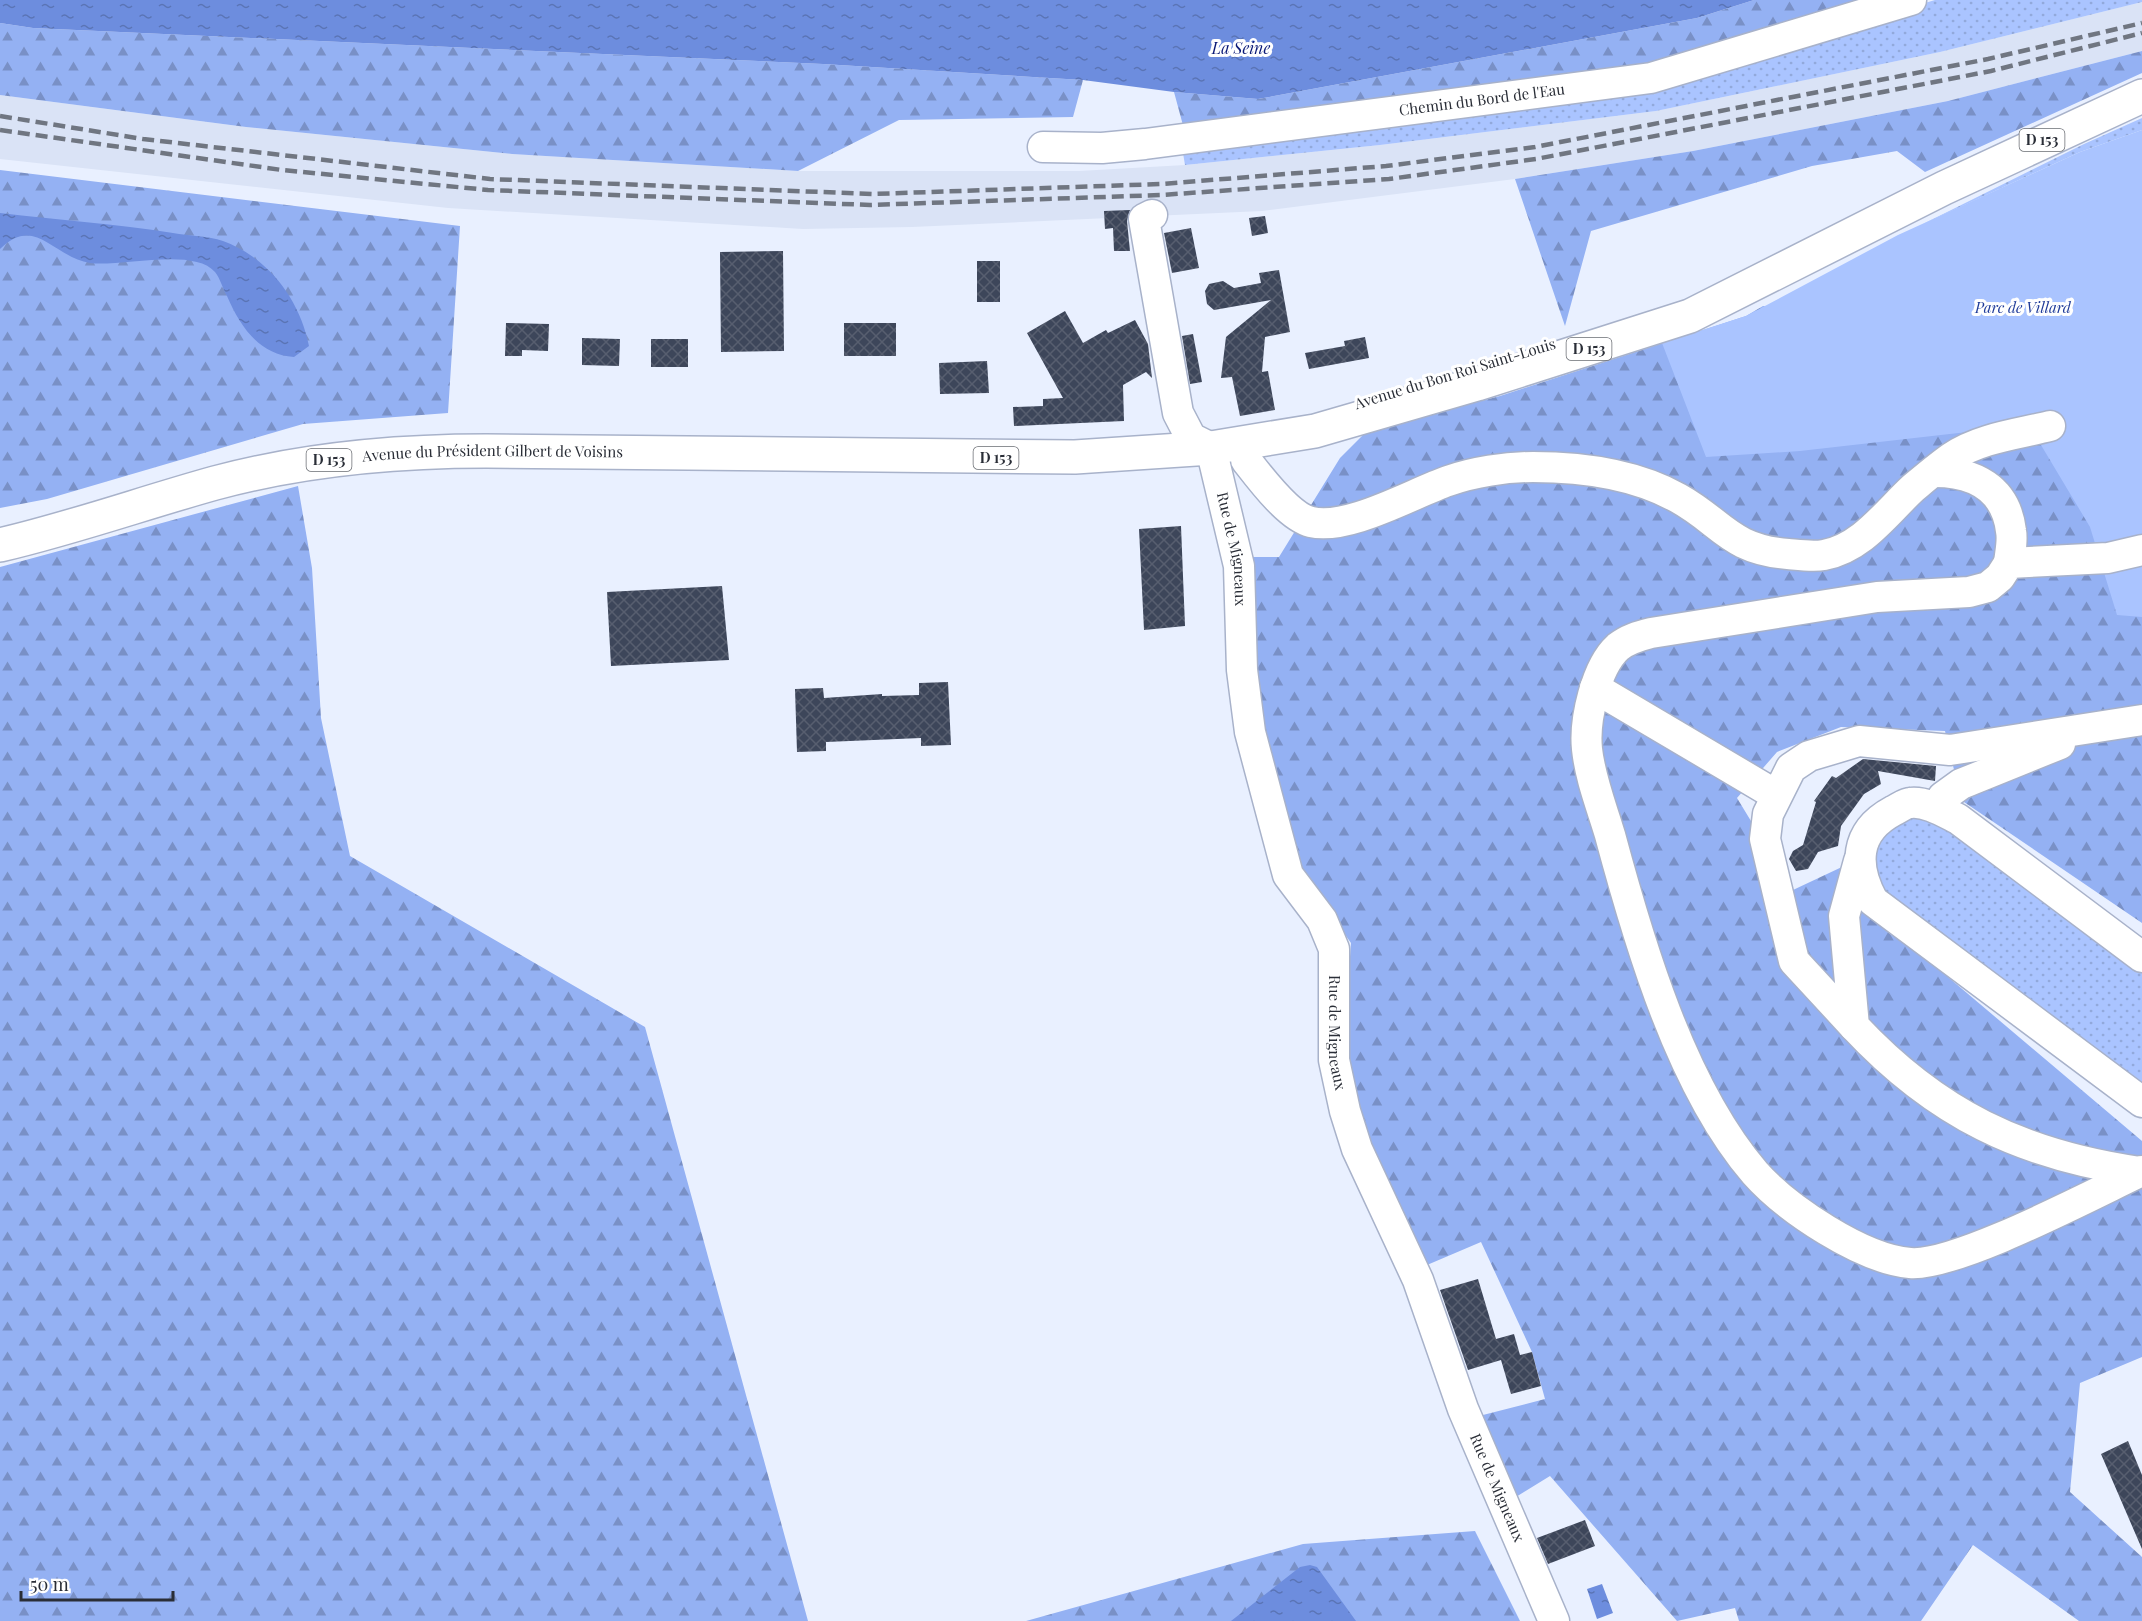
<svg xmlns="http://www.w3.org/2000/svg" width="2142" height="1621" font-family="'Playfair Display',serif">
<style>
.built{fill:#dae3f6}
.grass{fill:url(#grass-dots)}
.forest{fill:url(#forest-firs)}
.park{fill:#aac4ff}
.water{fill:url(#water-ripples)}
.building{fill:url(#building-cross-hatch)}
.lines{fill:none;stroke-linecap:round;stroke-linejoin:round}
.minor-casing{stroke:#a8b2ca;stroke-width:33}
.major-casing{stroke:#a8b2ca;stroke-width:36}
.minor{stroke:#fff;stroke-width:30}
.major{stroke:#fff;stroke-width:33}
.rail{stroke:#707681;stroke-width:4.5;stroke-dasharray:12 6;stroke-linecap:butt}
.labels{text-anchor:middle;stroke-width:6;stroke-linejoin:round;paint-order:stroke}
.shield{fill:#fff;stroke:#6a6d73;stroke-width:1.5}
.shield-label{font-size:14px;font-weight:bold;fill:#2a2e37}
.street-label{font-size:15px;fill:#2a2e37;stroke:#fff}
.park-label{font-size:15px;font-style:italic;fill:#1f3b99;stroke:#fff}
.water-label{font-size:16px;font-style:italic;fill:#091876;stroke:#fff}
</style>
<defs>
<pattern id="grass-dots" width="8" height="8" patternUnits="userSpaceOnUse" patternTransform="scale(1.5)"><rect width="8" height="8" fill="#aac4ff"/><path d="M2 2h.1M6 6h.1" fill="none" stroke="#92a9db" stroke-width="1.8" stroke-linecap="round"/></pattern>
<pattern id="forest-firs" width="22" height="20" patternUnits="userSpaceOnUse" patternTransform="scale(1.5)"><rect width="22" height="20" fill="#94b1f3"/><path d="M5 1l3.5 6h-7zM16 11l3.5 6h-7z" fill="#7990c6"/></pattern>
<pattern id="water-ripples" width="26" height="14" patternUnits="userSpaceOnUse" patternTransform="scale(1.5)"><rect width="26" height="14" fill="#6d8dde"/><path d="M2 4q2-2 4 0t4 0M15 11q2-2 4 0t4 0" fill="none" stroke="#5a74b5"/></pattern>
<pattern id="building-cross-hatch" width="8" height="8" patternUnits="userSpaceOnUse" patternTransform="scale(1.5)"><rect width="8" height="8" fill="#3d465a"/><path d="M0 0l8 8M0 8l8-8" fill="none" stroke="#575e6f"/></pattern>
</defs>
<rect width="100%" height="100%" fill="#e9f0ff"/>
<!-- built -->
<path class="built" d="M2142,2V51L1948,101L1693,151L1515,179L1262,211L912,227L803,229L448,208L0,159V95L246,127L512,154L798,171H1079L1185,165L1380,145L1656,111L1940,52Z"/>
<!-- grass -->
<path class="grass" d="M1935,0H2142V2L1940,52L1656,111L1380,145L1185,165L1182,147L1852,25Z
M2142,118V130L2080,152L1921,225L2084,144Z
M1925,814L2142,962V1099L1899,910L1873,879L1877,841L1900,820Z"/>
<!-- forest -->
<path class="forest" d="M1754,0H1879L1654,70L1184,129L1174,92L1258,99L1697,18Z
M0,23L33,28L823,64L1083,80L1073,117L899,120L798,171L512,154L246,127L0,95Z
M2142,51V73L1925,172L1897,151L1812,166L1591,231L1565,326L1515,179L1693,151L1948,101Z
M0,170L460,226L448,413L303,424L47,499L0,508Z
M1763,306L2142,343V923L1961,800L1945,731L1841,727L1777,752L1737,798L1793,890L1844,866L1864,906L2142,1141V1357L2080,1383L2070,1492L2142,1557V1621H2079L1973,1545L1921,1621H1739L1735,1608L1677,1621L1550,1476L1511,1500L1479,1416L1545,1399L1532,1352L1481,1242L1427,1265L1373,1149L1353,1085L1341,999L1347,997L1351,943L1293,862L1256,703L1247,557H1279L1340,458L1368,430L1500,396L1746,316Z
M298,486L312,568L321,718L350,856L645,1027L808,1621H0V567Z
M1475,1531L1520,1621H1026L1303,1544Z"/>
<!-- park -->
<path class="park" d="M2142,130V617L2117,615L2090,527L2029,425L1800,451L1706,457L1662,343L1746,316L1898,235L2080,152Z"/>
<!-- water -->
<path class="water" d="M0,0H1754L1697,18L1258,99L1174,92L1083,80L823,64L33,28L0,23Z
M0,213C58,220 116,224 173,233C189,236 208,236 223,241C269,258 300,300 309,346L294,357C259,355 240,326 227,296C223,289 220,278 215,272C194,247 120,267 90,263C53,257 35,214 0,249Z
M1310,1565L1317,1567L1356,1621H1231L1300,1567Z
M1602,1584L1613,1613L1597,1619L1587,1589Z"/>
<!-- building -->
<path class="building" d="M1130,210L1127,221L1130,251H1114L1113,228L1105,229L1104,211Z
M1265,216L1268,233L1252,236L1249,218Z
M1191,228L1199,268L1172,273L1164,233Z
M783,251L784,351L721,352L720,252Z
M977,261H1000V302H977Z
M1279,270L1290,332L1265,337L1262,372L1268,371L1275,410L1240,416L1232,377L1221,378L1226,337L1271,300L1214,310L1207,304L1205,291L1209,284L1223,281L1234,288L1261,283L1259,273Z
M1065,311L1083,343L1106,330L1108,333L1135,320L1148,344L1152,378L1146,372L1123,385L1124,421L1014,426L1013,407L1043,406V399L1063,398L1027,333Z
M506,323L549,324L548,351L522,350V356H505Z
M844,323H896V356H844Z
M1193,334L1202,382L1190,384L1182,336Z
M1365,337L1369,358L1309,369L1305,353L1345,346L1344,341Z
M582,338L620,339L619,366L582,365Z
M651,339H688V367H651Z
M987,361L989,393L940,394L939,363Z
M1181,526L1185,626L1144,630L1139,529Z
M722,586L729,660L611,666L607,592Z
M948,682L951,745L921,746V738L826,742V751L797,752L795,689L823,688L824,698L882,694V696L919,695V683Z
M1863,759L1936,766L1935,781L1878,771L1881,784L1864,794L1841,826L1838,846L1818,852L1808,869L1796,871L1789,859L1793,851L1803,845L1816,802L1814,801L1832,776L1836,778Z
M1478,1279L1496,1339L1514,1334L1520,1355L1532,1352L1541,1386L1511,1394L1501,1360L1468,1370L1440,1290Z
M2128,1441L2142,1475V1549L2101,1454Z
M1585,1520L1595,1546L1548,1564L1537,1538Z"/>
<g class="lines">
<!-- minor casing -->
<g class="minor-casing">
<g id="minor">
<path id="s1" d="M1043,147L1102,148L1145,144L1651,78L1911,0"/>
<path id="s2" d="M1152,215L1144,219L1178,413L1191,438L1211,448L1239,566L1242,670L1250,732L1288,875L1322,920L1334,949V1060L1345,1111L1357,1149L1418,1280L1463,1409L1554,1621"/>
<path d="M1246,460C1260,478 1289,517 1311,522C1348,531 1413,493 1448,481C1473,472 1506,467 1533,467C1581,467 1635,474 1678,498C1723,523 1729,549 1788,554C1799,555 1813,557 1824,555C1862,548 1886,513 1913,488C1925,478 1939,466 1952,457C1980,438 2018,434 2050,426"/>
<path d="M1935,472C1974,472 2006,488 2011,531C2013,541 2010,553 2009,563"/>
<path d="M2142,550L2108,558L2009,563L2000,577L1988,587L1969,592L1877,597L1651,633C1639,636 1628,639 1618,647C1596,667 1584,720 1587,749C1590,778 1602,808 1610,835C1639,943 1681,1087 1755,1173C1787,1209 1862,1259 1910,1263C1956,1267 2095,1193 2142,1171"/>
<path d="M1595,688L1776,795"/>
<path d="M1943,797L1961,784L2060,744"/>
<path d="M1859,861L1844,916L1854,1026C1936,1114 2022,1155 2140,1172"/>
<path d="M2142,957L1958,819C1944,812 1926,801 1910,803C1905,803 1898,809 1893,811C1854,832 1854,866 1873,901L2142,1102"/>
<path d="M1854,1026L1794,961L1765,839L1768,814L1791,768L1809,756L1859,741L1950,750L2142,720"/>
</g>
</g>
<!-- major casing -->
<g class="major-casing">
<g id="major">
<path id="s3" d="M0,545C73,528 143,503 215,483C304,459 395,451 486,451L1075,457L1211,448L1315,431L1477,384L1690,316L1944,188L2142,96"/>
</g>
</g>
<!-- minor -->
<use href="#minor" class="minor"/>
<!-- major -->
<use href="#major" class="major"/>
<!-- rail -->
<path class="rail" d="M0,116L143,139L490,179L872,194L1161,184L1386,166L1535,147L1988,59L2142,23
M0,130L282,170L488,190L870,205L1161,195L1389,179L1536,159L1991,71L2142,33"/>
</g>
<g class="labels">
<!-- shield labels -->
<g class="shield">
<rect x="2019.5" y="129" width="45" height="22" rx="4.5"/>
<rect x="1566.5" y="338" width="45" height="22" rx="4.5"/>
<rect x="973.5" y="447" width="45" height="22" rx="4.5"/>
<rect x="306.5" y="449" width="45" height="22" rx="4.5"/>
</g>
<g class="shield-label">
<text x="2042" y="145">D 153</text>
<text x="1589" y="354">D 153</text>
<text x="996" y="463">D 153</text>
<text x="329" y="465">D 153</text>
</g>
<!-- street labels -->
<g class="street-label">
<text dy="5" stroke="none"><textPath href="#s1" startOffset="442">Chemin du Bord de l'Eau</textPath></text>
<text transform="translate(1455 374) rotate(-17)" y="5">Avenue du Bon Roi Saint-Louis</text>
<text dy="5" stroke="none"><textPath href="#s3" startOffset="504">Avenue du Président Gilbert de Voisins</textPath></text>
<text dy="5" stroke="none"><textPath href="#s2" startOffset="360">Rue de Migneaux</textPath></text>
<text dy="5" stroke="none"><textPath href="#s2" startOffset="864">Rue de Migneaux</textPath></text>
<text dy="5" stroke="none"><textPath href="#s2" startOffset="1350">Rue de Migneaux</textPath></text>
</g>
<!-- park labels -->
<g class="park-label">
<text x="2023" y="313">Parc de Villard</text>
</g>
<!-- water labels -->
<g class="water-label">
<text x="1241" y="54">La Seine</text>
</g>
</g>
<!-- scale -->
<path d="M21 1591v9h152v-9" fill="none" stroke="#2a2e37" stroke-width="3"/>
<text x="30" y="1591" font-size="18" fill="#2a2e37" stroke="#ffffff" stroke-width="4.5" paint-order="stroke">50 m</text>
</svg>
